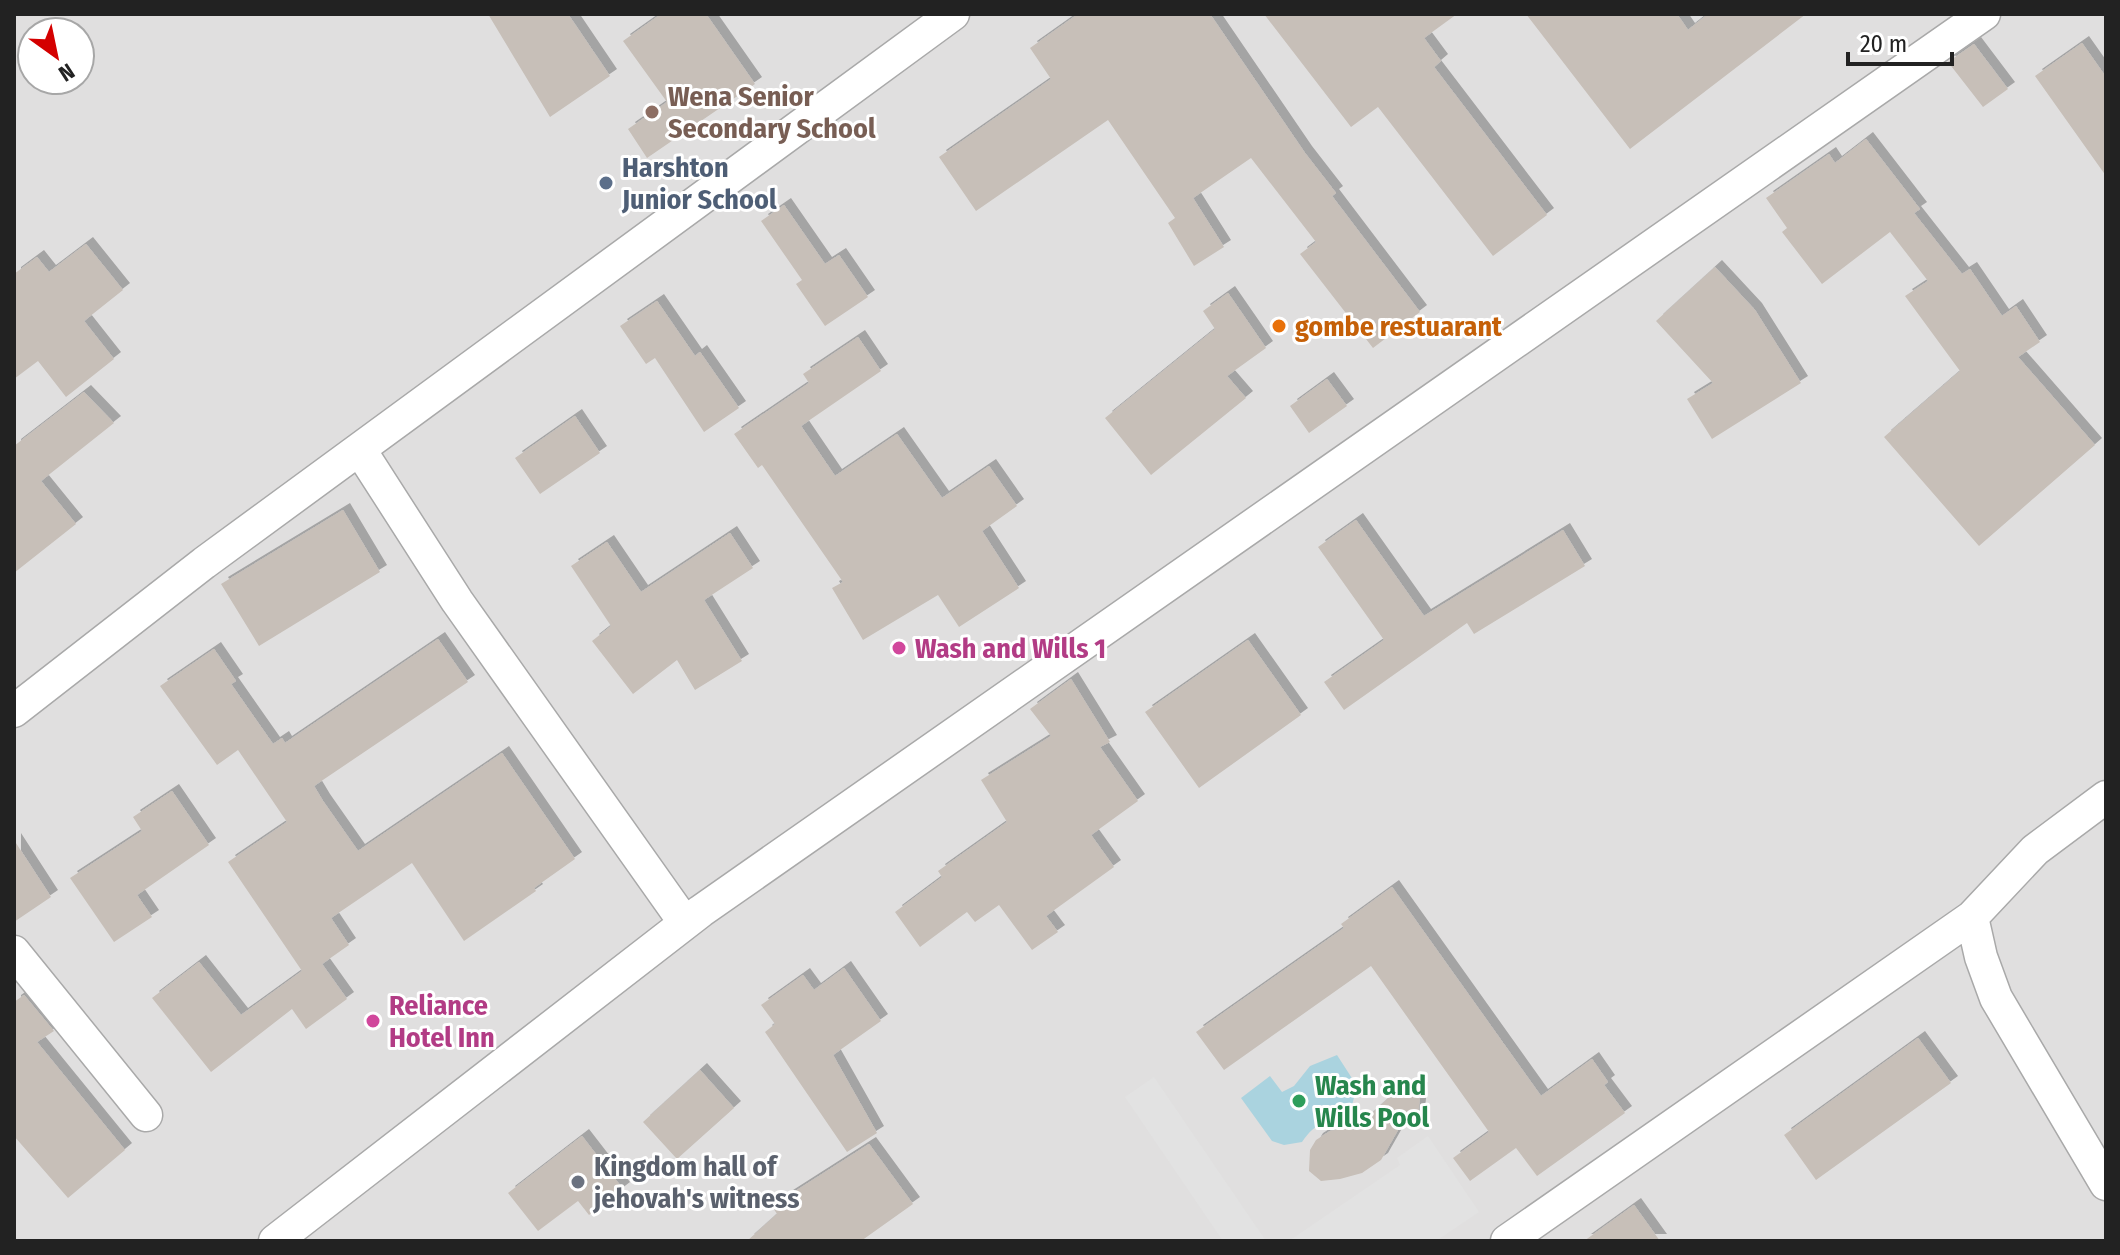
<svg xmlns="http://www.w3.org/2000/svg" width="2120" height="1255" font-family="'Fira Sans Condensed',sans-serif">
<style>
.residential{fill:#e0dfdf;fill-rule:evenodd}
.parking{fill:#e2e2e2}
.water{fill:#aad3df}
.building{fill:#c7bfb8;filter:url(#shadow)}
.lines{fill:none;stroke-linecap:round;stroke-linejoin:round}
.minor-casing{stroke:#a9a9a9;stroke-width:35}
.minor{stroke:#fff;stroke-width:32}
.education-dot{fill:#8d6e63;stroke:#fff;stroke-width:3}
.service-dot{fill:#5c6f8a;stroke:#fff;stroke-width:3}
.food-dot{fill:#e8710a;stroke:#fff;stroke-width:3}
.hotel-dot{fill:#d1479c;stroke:#fff;stroke-width:3}
.leisure-dot{fill:#2e9e5b;stroke:#fff;stroke-width:3}
.worship-dot{fill:#6b7280;stroke:#fff;stroke-width:3}
.labels{text-anchor:middle;stroke-width:6;stroke-linejoin:round;paint-order:stroke}
.education-label{font-size:28px;font-weight:bold;fill:#785e54;stroke:#fff;text-anchor:start}
.service-label{font-size:28px;font-weight:bold;fill:#4e5e75;stroke:#fff;text-anchor:start}
.food-label{font-size:28px;font-weight:bold;fill:#c56008;stroke:#fff;text-anchor:start}
.hotel-label{font-size:28px;font-weight:bold;fill:#b23c85;stroke:#fff;text-anchor:start}
.leisure-label{font-size:28px;font-weight:bold;fill:#27864d;stroke:#fff;text-anchor:start}
.worship-label{font-size:28px;font-weight:bold;fill:#5b616d;stroke:#fff;text-anchor:start}
</style>
<defs>
<filter id="shadow"><feDropShadow dx="7" dy="-7" stdDeviation="0" flood-color="#0004"/></filter>
</defs>
<rect width="100%" height="100%" fill="#f2efe9"/>
<!-- residential -->
<path class="residential" d="M14,14H2106V1241H14ZM32,32H80V80H32Z"/>
<!-- parking -->
<path class="parking" d="M1154,1077L1266,1241H1223L1125,1097Z
M1428,1136L1479,1212L1436,1241H1289L1400,1165L1397,1158Z"/>
<!-- water -->
<path class="water" d="M1337,1055L1357,1086L1349,1117C1326,1124 1317,1120 1302,1142L1284,1145L1272,1141L1241,1098L1270,1076L1282,1092L1294,1086L1310,1066Z"/>
<!-- building -->
<path class="building" d="M488,14H568L610,76L550,117Z
M661,14H706L755,84L647,158L628,129L667,102L623,41Z
M1078,14H1210L1305,153L1336,193L1332,196L1420,312L1373,348L1300,254L1316,242L1251,158L1193,198L1224,247L1194,266L1168,223L1175,218L1108,120L976,211L939,157L1051,79L1030,48Z
M1264,14H1457L1424,38L1441,61L1434,67L1547,215L1493,256L1378,107L1351,127Z
M1526,14H1677L1688,30L1708,14H1806L1630,149Z
M2082,43L2106,77V176L2035,76Z
M1974,44L2008,89L1983,107L1948,62Z
M1866,139L1920,209L1914,213L1962,274L1970,269L2002,316L2016,306L2040,342L2018,357L2095,445L1979,546L1884,437L1960,371L1905,296L1928,281L1890,232L1822,284L1782,232L1787,228L1766,198L1829,154L1835,163Z
M784,205L825,264L839,255L868,297L825,326L796,284L802,280L761,221Z
M86,244L123,290L84,321L114,359L66,397L38,361L14,379V274L37,257L49,272Z
M1715,267L1755,310L1801,383L1712,439L1687,399L1713,383L1656,321Z
M1228,293L1266,348L1227,376L1246,398L1151,475L1105,418L1215,329L1203,311Z
M657,301L695,356L700,352L739,408L704,432L655,358L646,364L620,326Z
M858,337L881,371L801,426L835,476L897,434L942,498L989,466L1017,506L982,531L1019,588L959,627L938,595L863,640L832,588L843,582L762,465L758,468L734,434L809,383L803,374Z
M1327,379L1347,406L1309,433L1290,406Z
M84,392L114,423L41,481L76,524L14,573V446Z
M575,416L600,453L540,494L515,458Z
M343,510L380,572L259,646L221,584Z
M1356,520L1424,616L1563,530L1585,566L1474,634L1467,623L1344,710L1324,682L1384,640L1318,547Z
M730,533L753,568L704,600L742,661L695,690L677,660L633,694L592,641L611,626L571,566L607,542L641,592Z
M438,639L468,682L314,786L323,801L358,851L502,753L575,859L534,888L536,891L464,941L412,863L331,918L349,945L322,964L347,999L306,1029L292,1009L211,1072L152,998L199,962L241,1015L302,971L228,862L287,822L238,750L217,765L160,686L214,649L236,681L231,684L273,744L282,738L285,743Z
M1248,640L1301,715L1199,788L1145,712Z
M1071,679L1110,742L1100,747L1138,801L1091,835L1114,867L1046,916L1058,932L1032,950L999,905L975,922L967,912L920,947L895,912L942,877L938,871L1007,822L981,780L1051,736L1030,709Z
M172,791L209,845L137,895L152,917L114,942L70,878L142,831L133,817Z
M14,840L51,897L14,922Z
M1392,887L1541,1096L1592,1059L1608,1082L1604,1085L1625,1113L1537,1176L1516,1148L1470,1181L1453,1158L1489,1132L1371,966L1224,1070L1196,1032L1344,928L1341,924Z
M844,968L881,1021L833,1055L877,1133L847,1152L765,1032L775,1024L761,1005L803,975L814,990Z
M24,995L54,1031L37,1042L125,1150L68,1198L14,1136V1002Z
M1918,1038L1951,1083L1816,1180L1784,1135Z
M700,1070L734,1108L677,1159L643,1122Z
M1421,1089L1418,1114L1412,1123L1398,1130L1381,1160L1362,1173L1340,1179L1321,1181L1309,1171L1310,1150L1316,1140L1330,1131L1359,1125L1393,1094Z
M582,1136L623,1189L589,1215L578,1201L538,1231L508,1193Z
M869,1144L913,1204L861,1241H747L777,1214L772,1206Z
M1634,1205L1660,1241H1584Z"/>
<g class="lines">
<!-- minor casing -->
<g class="minor-casing">
<path id="minor" d="M360,450L457,601L685,923
M14,711L204,563L953,14
M2106,797L2035,850L1972,917L1981,957L1996,998L2106,1184
M14,952L146,1115
M275,1241L701,911L1984,14
M1507,1241L1972,917"/>
</g>
<!-- minor -->
<use href="#minor" class="minor"/>
</g>
<!-- markers -->
<circle class="education-dot" cx="652" cy="112" r="8"/>
<circle class="service-dot" cx="606" cy="183" r="8"/>
<circle class="food-dot" cx="1279" cy="326" r="8"/>
<g class="hotel-dot">
<circle cx="899" cy="648" r="8"/>
<circle cx="373" cy="1021" r="8"/>
</g>
<circle class="leisure-dot" cx="1299" cy="1101" r="8"/>
<circle class="worship-dot" cx="578" cy="1182" r="8"/>
<g class="labels">
<!-- education labels -->
<g class="education-label">
<text x="668" y="106">Wena Senior<tspan x="668" dy="32">Secondary School</tspan></text>
</g>
<!-- service labels -->
<g class="service-label">
<text x="622" y="177">Harshton<tspan x="622" dy="32">Junior School</tspan></text>
</g>
<!-- food labels -->
<g class="food-label">
<text x="1295" y="336">gombe restuarant</text>
</g>
<!-- hotel labels -->
<g class="hotel-label">
<text x="915" y="658">Wash and Wills 1</text>
<text x="389" y="1015">Reliance<tspan x="389" dy="32">Hotel Inn</tspan></text>
</g>
<!-- leisure labels -->
<g class="leisure-label">
<text x="1315" y="1095">Wash and<tspan x="1315" dy="32">Wills Pool</tspan></text>
</g>
<!-- worship labels -->
<g class="worship-label">
<text x="594" y="1176">Kingdom hall of<tspan x="594" dy="32">jehovah's witness</tspan></text>
</g>
</g>
<!-- border -->
<rect width="2120" height="1255" fill="none" stroke="#222222" stroke-width="32"/>
<!-- north arrow -->
<g transform="translate(56 56) rotate(147)"><circle r="38" fill="#ffffff" stroke="#a7a7a7" stroke-width="2"/>
<path d="M0-6L14 30L0 20L-14 30Z" fill="#d40000"/>
<text y="-12" font-size="22" font-weight="bold" text-anchor="middle" fill="#222222">N</text>
</g>
<!-- scale -->
<path d="M1848 52v12h104v-12" fill="none" stroke="#222222" stroke-width="4"/>
<text x="1860" y="52" font-size="24" fill="#222222" stroke="#ffffff" stroke-width="6" paint-order="stroke">20 m</text>
</svg>
